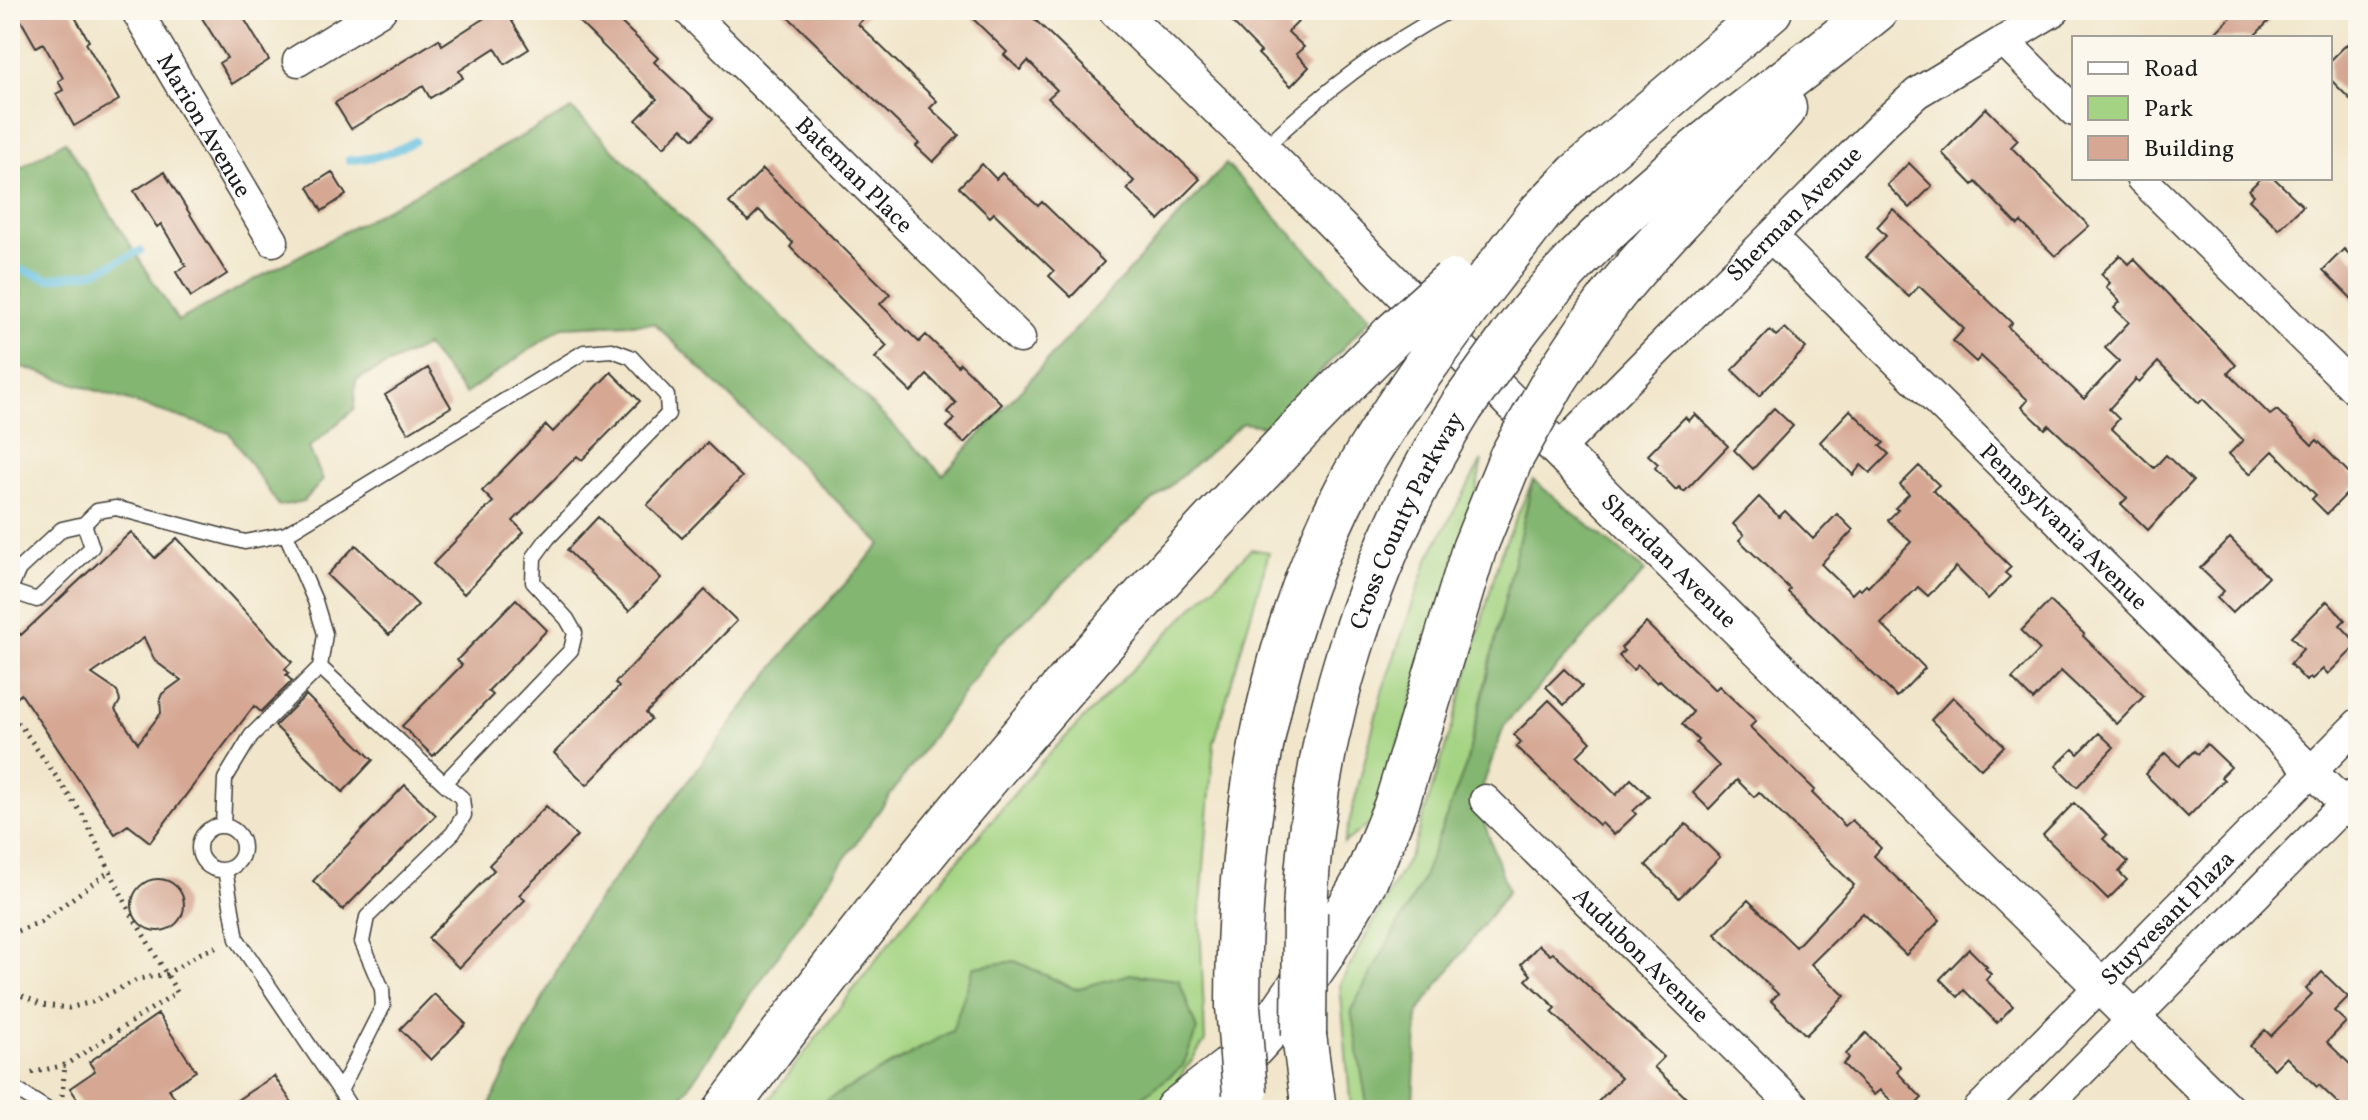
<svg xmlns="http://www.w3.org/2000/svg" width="2368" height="1120" font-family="Vollkorn,serif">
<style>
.green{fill:#a4d483;stroke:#607850;stroke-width:2}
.forest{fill:#83b671;stroke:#506946;stroke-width:2}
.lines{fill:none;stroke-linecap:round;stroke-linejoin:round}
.stream{stroke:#63c0e1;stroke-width:8}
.building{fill:#d6a894;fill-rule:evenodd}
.service-casing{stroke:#3c3a36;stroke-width:17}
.minor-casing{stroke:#3c3a36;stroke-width:33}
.tertiary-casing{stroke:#3c3a36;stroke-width:39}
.motorway-casing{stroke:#3c3a36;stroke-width:47}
.path{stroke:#3c3a36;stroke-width:5;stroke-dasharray:2 6;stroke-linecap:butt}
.service{stroke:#fff;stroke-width:14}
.minor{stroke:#fff;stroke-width:30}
.tertiary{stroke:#fff;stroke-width:36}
.motorway{stroke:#fff;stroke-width:44}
.motorway-bridge-casing{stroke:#3c3a36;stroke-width:47;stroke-linecap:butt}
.motorway-bridge{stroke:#fff;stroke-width:44}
.labels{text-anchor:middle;stroke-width:6;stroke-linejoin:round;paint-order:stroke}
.street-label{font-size:24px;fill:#1c1c1c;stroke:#fbf7ec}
</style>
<rect width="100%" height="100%" fill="#fbf7ec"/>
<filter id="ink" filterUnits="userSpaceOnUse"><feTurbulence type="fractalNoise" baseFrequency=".0125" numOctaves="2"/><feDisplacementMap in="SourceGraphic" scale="16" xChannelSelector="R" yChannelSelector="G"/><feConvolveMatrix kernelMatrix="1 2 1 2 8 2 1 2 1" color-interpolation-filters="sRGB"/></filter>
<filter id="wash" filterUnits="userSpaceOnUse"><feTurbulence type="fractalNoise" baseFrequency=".006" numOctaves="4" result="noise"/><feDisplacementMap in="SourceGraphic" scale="32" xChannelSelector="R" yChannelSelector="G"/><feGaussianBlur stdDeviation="1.8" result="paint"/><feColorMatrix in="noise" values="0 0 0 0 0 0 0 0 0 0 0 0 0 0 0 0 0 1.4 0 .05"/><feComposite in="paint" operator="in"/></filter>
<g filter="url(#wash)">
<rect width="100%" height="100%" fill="#f1e6cb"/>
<!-- green -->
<path class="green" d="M1482,460L1473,507L1374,820L1344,843L1382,692L1429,557Z
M1533,480L1466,765L1420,885L1352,1010L1368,1110H1351L1340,984L1413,849L1457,711L1501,552Z
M1251,549L1269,552L1214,743L1200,917L1205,1041L1163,1101L1150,1110H761L900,929L1042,761Z"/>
<!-- forest -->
<path class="forest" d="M572,109L943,475L1226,164L1371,318L1269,427L1243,423L1121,528L999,644L825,886L673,1110H487L580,924L793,642L881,544L654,323L563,327L465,394L426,346L356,380L354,409L309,448L323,480L304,501L279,506L229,433L10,363V164L15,171L65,141L178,321Z
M1533,480L1645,571L1505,724L1477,802L1508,891L1418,1012L1413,1102L1414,1110H1368L1351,1010L1420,885L1466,765Z
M1015,961L1075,989L1130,974L1179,980L1197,1030L1183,1066L1143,1097L1121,1110H815L821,1103L952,1031L974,967Z"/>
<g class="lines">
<!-- stream -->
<path class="stream" d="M349,160C374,159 393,153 415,141
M10,266L48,279L95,272L140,251"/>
</g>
<g id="blocks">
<!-- building -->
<path class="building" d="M15,10H71L89,41L86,43L119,100L74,126L56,94L63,90L58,81L63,78L43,43L36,47Z
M197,10H239L269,60L232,84L219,63L227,58Z
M497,10H505L529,49L505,64L495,48L459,71L463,78L430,98L423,86L351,129L335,103L439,39L442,45Z
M567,10H608L658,58L654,62L713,118L694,139L682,128L664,147L636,120L657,99Z
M781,10H872L858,24L937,101L930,108L959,135L933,162L916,146L919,143Z
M964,10H1025L1200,179L1159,220L1127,189L1134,181L1048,98L1057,90L1028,61L1020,70L1004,55L1007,52Z
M1220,10H1286L1298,22L1288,32L1304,47L1296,54L1309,67L1291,86L1258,54L1261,52Z
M2238,10H2280L2252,38H2210Z
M2347,44L2358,55V107L2330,79V61Z
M1986,108L2018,140L2011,147L2089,226L2055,256L2021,222L2018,225L1976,182L1973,185L1942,153Z
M1909,163L1932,186L1910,208L1887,185Z
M982,164L996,179L1002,173L1038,206L1042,202L1104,262L1071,297L1049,276L1054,271L994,213L990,217L959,187Z
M763,169L890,294L880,304L919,342L926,335L958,366L960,363L1002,404L964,443L947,427L955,419L947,412L956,403L927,375L911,392L875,358L887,346L790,247L793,243L759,210L748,221L729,203Z
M164,172L227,274L191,297L176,272L186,266L161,224L157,227L134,191Z
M332,172L346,195L322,211L308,187Z
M2261,178H2274L2303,206L2279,229L2249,200L2254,195L2249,190Z
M1893,209L2012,323L2008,327L2084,399L2119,361L2105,348L2129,322L2114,308L2120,302L2106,287L2110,283L2101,274L2120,255L2129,264L2134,259L2236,365L2228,373L2270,415L2277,410L2312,445L2317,440L2358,482L2327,514L2312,499L2316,495L2273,451L2250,474L2229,454L2243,440L2203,399L2199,403L2158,362L2139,382L2136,379L2109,409L2119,419L2111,428L2154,468L2166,455L2193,481L2148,530L2121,504L2127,498L2049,425L2045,429L2022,407L2028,400L1981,356L1976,362L1953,341L1964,329L1919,286L1909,297L1866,257L1886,236L1877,227Z
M2344,249L2358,263V305L2323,270Z
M1785,328L1806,348L1759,396L1732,370L1770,330L1776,336Z
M428,368L451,407L408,433L385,395Z
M611,372L640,401L582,460L577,456L513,521L524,532L464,594L433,564L493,502L482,491L546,425L553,432Z
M1774,408L1793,426L1753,469L1734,450Z
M1850,410L1884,443L1880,446L1889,454L1870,473L1861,465L1853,475L1820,442Z
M1695,414L1728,446L1684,492L1679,487L1676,490L1655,468L1658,464L1648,455L1685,417L1689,421Z
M707,443L742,477L682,538L647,505Z
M1919,466L1939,485L1933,490L2011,567L2005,573L2010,577L1988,599L1956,567L1928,596L1918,587L1881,624L1925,668L1897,697L1788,592L1790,589L1739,540L1744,535L1733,524L1759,497L1779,517L1785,511L1813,539L1837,514L1853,530L1821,564L1852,594L1858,588L1861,590L1866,585L1868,587L1911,542L1888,520L1898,510L1895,508L1909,494L1900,485Z
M598,517L661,578L629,611L567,550Z
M131,532L155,558L177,538L292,662L285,669L289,673L286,675L292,681L261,712L254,706L150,842L128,825L115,834L21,694L10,704V623L21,635ZM144,638L155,661L181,680L162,694L160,699L161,713L138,743L115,710L120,701L117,691L92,674Z
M2230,538L2268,577L2232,613L2217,598L2224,591L2200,568Z
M356,545L418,605L389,635L327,575Z
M705,590L737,621L646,713L651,719L587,785L554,753L619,687L615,683Z
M516,599L547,630L488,691L493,695L433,756L402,726L462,665L457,660Z
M2050,601L2084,634L2083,636L2144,696L2117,724L2061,671L2033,700L2012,679L2040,650L2021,631Z
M2327,601L2345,620L2340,625L2358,644L2328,674L2323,669L2312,679L2310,677L2306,681L2290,664L2303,649L2291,637Z
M1646,623L1715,690L1719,686L1756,721L1750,727L1815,790L1812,793L1845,826L1852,820L1881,848L1874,856L1940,920L1906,955L1863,913L1811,964L1845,996L1806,1035L1771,1001L1778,994L1715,934L1748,900L1796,947L1854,885L1759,792L1754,797L1737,780L1709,809L1693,793L1719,766L1696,743L1698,740L1682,724L1693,712L1660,680L1657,683L1638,665L1633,670L1619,656L1624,651L1621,648Z
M1564,669L1582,686L1564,705L1546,687Z
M306,695L373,760L343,792L275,726Z
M1953,697L2004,746L1981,769L1931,720Z
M1549,700L1591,742L1577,756L1616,795L1631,779L1649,796L1633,811L1636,814L1614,835L1602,823L1599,825L1516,747L1521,742L1514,735Z
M2099,733L2114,747L2077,787L2056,766L2073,749L2078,754Z
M2207,744L2231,767L2221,777L2224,780L2188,817L2145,774L2165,753L2179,766L2194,751L2197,754Z
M405,785L436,815L343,910L313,881Z
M2074,803L2107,835L2103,839L2128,862L2119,872L2127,880L2108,899L2043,835Z
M546,806L577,836L519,895L525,900L459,968L428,938L494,870L489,865Z
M1686,824L1720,857L1679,898L1646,865Z
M132 905a26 26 0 1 1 52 0a26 26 0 1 1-52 0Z
M1539,945L1550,955L1553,953L1664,1057L1654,1067L1699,1110H1590L1621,1078L1552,1012L1556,1008L1526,980L1531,975L1521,964Z
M1969,949L1987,967L1985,968L1991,974L1986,980L2013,1006L1997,1023L1964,990L1958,997L1940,979Z
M2322,972L2348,997L2334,1011L2346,1022L2327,1042L2358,1072V1110H2345L2319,1085L2317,1087L2286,1057L2274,1069L2250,1046L2265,1030L2271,1036L2312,994L2306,989Z
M434,994L466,1024L431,1060L400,1029Z
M158,1014L196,1071L169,1089L183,1110H85L70,1088L95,1071L89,1062Z
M1866,1033L1901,1067L1897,1072L1922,1098L1910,1110H1901L1880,1090L1874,1095L1843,1064L1849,1058L1846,1054Z
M274,1076L297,1110H223L249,1092Z"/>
</g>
</g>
<g filter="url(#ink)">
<use href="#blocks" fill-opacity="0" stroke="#3c3a36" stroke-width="2"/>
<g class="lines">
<!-- service casing -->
<g class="service-casing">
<path id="service" d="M1262,150C1320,94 1379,48 1450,10
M286,534L315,601L325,634L320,667
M10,589L19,569L62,529L84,524L97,511L116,508L245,542L286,534L584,352L612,350L631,357L667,396L668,414L548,538L534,557L533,582L567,619L575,633L571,650L444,783L462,798L464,815L453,833L367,917L362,942L382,989L383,1006L340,1091L352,1110
M10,591L37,600L92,547L84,524
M223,826L225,779L251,736L320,667L444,783
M199 848a22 22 0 1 1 44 0a22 22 0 1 1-44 0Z
M225,870L237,939L340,1091
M10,1086L48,1110"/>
</g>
<!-- minor casing -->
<g class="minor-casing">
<g id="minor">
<path id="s1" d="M136,10L273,241"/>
<path id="s2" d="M688,10L1020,338"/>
<path d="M2004,41L2074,111"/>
<path d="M298,61L381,10"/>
<path d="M2141,178L2358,392"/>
<path id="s3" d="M1771,237L2358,817"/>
<path id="s4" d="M1558,450L1885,122L1917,93L2055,10"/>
<path id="s5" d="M1485,800L1798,1110"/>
<path id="s6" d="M1978,1110L2358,724"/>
<path d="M2043,1110L2358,791"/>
</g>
</g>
<!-- tertiary casing -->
<g class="tertiary-casing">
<g id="tertiary">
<path id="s7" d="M1117,10L1262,150L1609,501L2226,1110"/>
</g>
</g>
<!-- motorway casing -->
<g class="motorway-casing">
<g id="motorway">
<path d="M1472,301L1540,213L1578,174L1770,10"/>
<path d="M1511,338C1608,205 1750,112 1876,10"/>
<path d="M1554,381C1579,343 1603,305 1633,271C1681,215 1735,164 1784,108"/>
<path id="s8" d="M1305,912C1311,734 1367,557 1462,406"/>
<path d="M1238,1006C1238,835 1264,660 1339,505C1363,456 1394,411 1425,366"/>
<path d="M1304,1035L1314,1110"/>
<path d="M726,1110C927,835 1151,577 1392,336"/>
<path d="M1177,1110L1235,1065L1279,1017L1321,956L1366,879L1396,806L1474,549L1511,458"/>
</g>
</g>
<!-- path -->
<path class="path" d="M10,719L19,724L23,729L83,815L129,910L177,992L65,1065L27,1074
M10,934L40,922L110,871
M10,985L23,996L42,1005L69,1008L92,1002L139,979L166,974L201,953L221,945
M62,1096L65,1065"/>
<!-- service -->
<use href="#service" class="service"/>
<!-- minor -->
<use href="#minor" class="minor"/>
<!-- tertiary -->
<use href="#tertiary" class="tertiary"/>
<!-- motorway -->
<use href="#motorway" class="motorway"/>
<!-- motorway-bridge casing -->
<g class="motorway-bridge-casing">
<path id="motorway-bridge" d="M1392,336L1452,282
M1425,366L1472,301
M1462,406L1511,338
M1511,458L1554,381
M1238,1006L1245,1093
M1304,1035L1305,912"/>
</g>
<!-- motorway-bridge -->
<use href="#motorway-bridge" class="motorway-bridge"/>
</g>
</g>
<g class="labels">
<!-- street labels -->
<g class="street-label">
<text dy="8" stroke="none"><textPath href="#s1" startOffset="134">Marion Avenue</textPath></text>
<text dy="8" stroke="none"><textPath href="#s2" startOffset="234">Bateman Place</textPath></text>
<text dy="8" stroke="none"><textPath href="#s4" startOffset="334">Sherman Avenue</textPath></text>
<text dy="8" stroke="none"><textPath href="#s8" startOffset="408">Cross County Parkway</textPath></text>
<text dy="8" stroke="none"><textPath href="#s3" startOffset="412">Pennsylvania Avenue</textPath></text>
<text dy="8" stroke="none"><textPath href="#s7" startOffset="780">Sheridan Avenue</textPath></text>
<text dy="8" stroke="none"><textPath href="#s6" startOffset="270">Stuyvesant Plaza</textPath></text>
<text dy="8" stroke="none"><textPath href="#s5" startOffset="220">Audubon Avenue</textPath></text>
</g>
</g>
<!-- margin -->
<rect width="2368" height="1120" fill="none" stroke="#fbf7ec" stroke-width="40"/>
<!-- legend -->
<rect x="2072" y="36" width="260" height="144" fill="#fbf7ec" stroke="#a29f99" stroke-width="2"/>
<rect x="2088" y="62" width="40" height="12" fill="#ffffff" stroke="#a29f99" stroke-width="2"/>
<text x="2144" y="76" font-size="24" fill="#1c1c1c">Road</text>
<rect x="2088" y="96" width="40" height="24" fill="#a4d483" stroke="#a29f99" stroke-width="2"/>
<text x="2144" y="116" font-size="24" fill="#1c1c1c">Park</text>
<rect x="2088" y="136" width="40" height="24" fill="#d6a894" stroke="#a29f99" stroke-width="2"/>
<text x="2144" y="156" font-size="24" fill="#1c1c1c">Building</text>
</svg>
